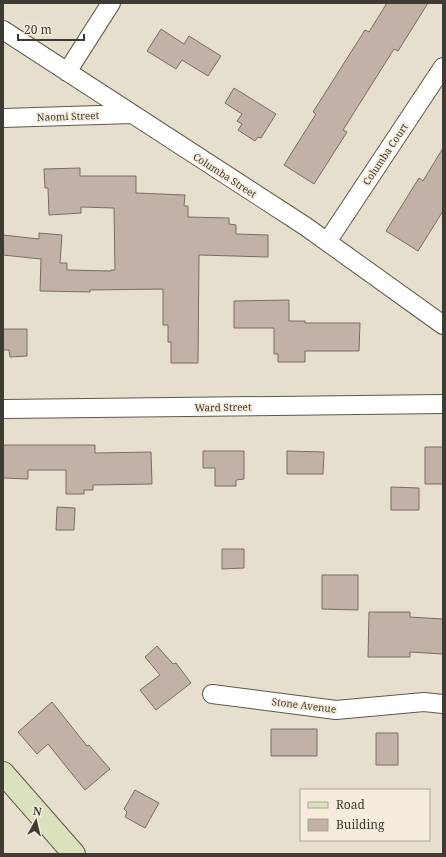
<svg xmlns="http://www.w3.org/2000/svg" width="446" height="857" font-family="'Noto Serif',serif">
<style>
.building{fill:#c2b1a6;stroke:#7b6c62}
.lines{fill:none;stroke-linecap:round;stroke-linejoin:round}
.street-casing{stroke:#5f5849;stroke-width:20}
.secondary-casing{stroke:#5f5849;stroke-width:24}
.street{stroke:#fff;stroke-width:18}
.secondary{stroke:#dbe0bd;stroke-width:22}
.labels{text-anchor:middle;stroke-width:3.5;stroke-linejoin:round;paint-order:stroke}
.street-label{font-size:10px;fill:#3e3b34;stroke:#f5ecdb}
</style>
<rect width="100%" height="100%" fill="#e7dfce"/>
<!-- building -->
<path class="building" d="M387,3H428L398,51L394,49L343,130L347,132L314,184L284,165L316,114L313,112L365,30L369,32Z
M161,29L184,44L189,36L221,56L208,76L182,60L176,69L147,51Z
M234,88L276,114L261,138L258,137L255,141L238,130L242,124L237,121L242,114L225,103Z
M443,148V211L418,251L386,231L419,178L423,181Z
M80,168V176H136V193L185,195L184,206H188V217L229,218V224L236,225V234L268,235V257L199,255L198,363H171V342H168V325H163V289L90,290V292L40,291L41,259L3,255V235L39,239V233L62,235L60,263H67V270L111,271V270H115L114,208L81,207V213L49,215L48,188H45L44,169Z
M289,300V321H305V323H360L359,351H305V362H278V354H274V328H234V301Z
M3,329H27V356L10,357L9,350H3Z
M3,445H95V453L151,452L152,484L93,485V490H84V494H66V470H28V479L3,478Z
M425,447H443V484H425Z
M203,451H244V479L236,480V486H215V468H203Z
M287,451L324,452L323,474H287Z
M391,487L419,488V510H391Z
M57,507L75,508L74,530H56Z
M222,549H244V568L222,569Z
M322,575H358V610L322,609Z
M369,612H410V617L443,619V654L410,652V657H368Z
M157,646L173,664L176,663L191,683L156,710L140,690L160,675L145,657Z
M52,702L87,746L89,745L110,769L85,790L48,744L37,754L18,732Z
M271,729H317V756H271Z
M376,733H398V765H376Z
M135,790L159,803L145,828L125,817L127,812L124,809Z"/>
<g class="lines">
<!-- street casing -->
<g class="street-casing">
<path id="street" d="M3,30L305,226L443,325
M67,72L111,3
M3,118L132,114
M327,242L443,67
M3,409L443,404
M212,694L336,710L424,702L443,704"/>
</g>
<!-- secondary casing -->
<g class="secondary-casing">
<path id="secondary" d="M3,773L74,854"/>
</g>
<!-- street -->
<use href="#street" class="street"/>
<!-- secondary -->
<use href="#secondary" class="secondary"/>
</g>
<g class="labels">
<!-- street labels -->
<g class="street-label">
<text transform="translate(68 116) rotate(-2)" y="4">Naomi Street</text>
<text transform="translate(385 154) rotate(-56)" y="4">Columba Court</text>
<text transform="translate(225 175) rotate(33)" y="4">Columba Street</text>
<text transform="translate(223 407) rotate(-1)" y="4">Ward Street</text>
<text transform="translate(304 705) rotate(7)" y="4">Stone Avenue</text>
</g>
</g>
<!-- border -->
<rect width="446" height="857" fill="none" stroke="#3e3b34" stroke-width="8"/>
<!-- legend -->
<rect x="300" y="789" width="130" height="52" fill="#f5ecdb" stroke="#aca598"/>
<rect x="308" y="802" width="20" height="6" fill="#dbe0bd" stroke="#aca598"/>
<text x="336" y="809" font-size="12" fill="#3e3b34">Road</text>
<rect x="308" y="819" width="20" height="12" fill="#c2b1a6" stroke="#aca598"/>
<text x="336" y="829" font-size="12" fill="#3e3b34">Building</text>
<!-- north arrow -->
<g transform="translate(36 821) rotate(8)" stroke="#f5ecdb" stroke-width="3" paint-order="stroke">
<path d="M0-3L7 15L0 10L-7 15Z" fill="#3e3b34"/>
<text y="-6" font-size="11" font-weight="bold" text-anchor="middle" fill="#3e3b34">N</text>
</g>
<!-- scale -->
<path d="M18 34v6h66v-6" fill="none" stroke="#3e3b34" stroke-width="2"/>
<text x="24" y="34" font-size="12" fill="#3e3b34" stroke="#f5ecdb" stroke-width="3" paint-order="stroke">20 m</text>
</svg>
